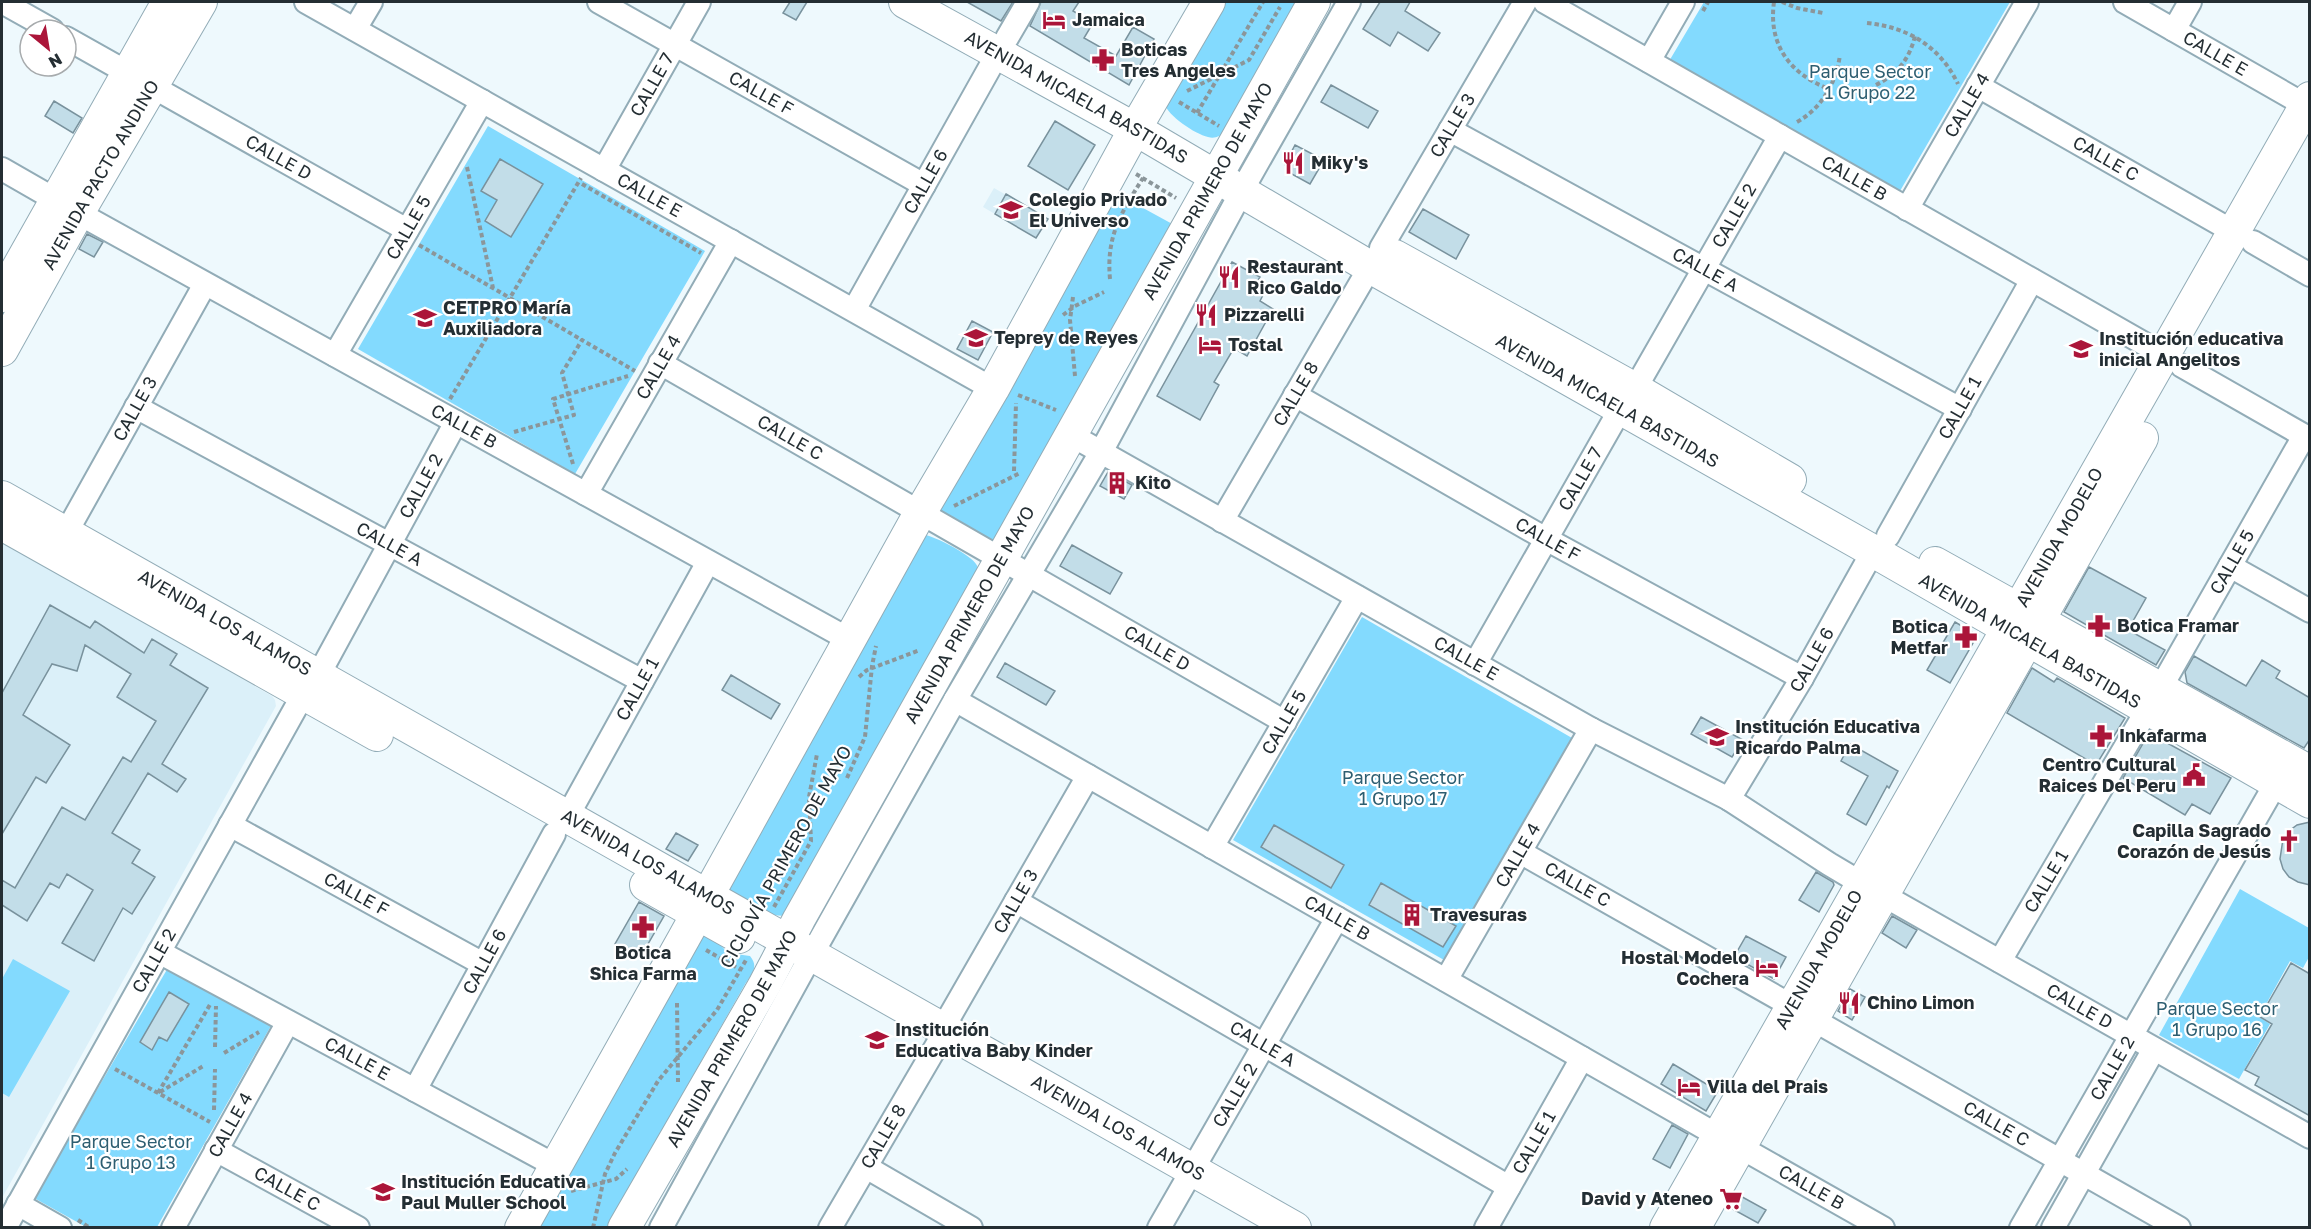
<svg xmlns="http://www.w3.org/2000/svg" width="2311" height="1229" font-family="'Golos Text',sans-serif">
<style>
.built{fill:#dbf0f9}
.green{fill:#83dafe}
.building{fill:#c2dde8;stroke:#79929d;stroke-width:1.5}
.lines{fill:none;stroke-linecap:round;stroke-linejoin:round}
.street-casing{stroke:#92acb7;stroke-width:26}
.secondary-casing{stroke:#92acb7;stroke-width:34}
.path{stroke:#8b969a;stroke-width:4;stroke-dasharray:4.5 3;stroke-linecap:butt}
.street{stroke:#fff;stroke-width:22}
.secondary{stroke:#fff;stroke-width:32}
.labels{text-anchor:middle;stroke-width:4.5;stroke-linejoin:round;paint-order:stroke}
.poi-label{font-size:18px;font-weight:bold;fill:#242e33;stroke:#fff;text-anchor:start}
.street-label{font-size:18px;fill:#242e33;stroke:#fff}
.park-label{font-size:18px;fill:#2d5e71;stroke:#fff}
</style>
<rect width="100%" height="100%" fill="#eef9fd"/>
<!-- built -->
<path class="built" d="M994,188L1048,219L1036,238L983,207Z
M2,542L272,696L275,700L276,706L2,1198Z"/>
<!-- green -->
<path class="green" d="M1220,2H1303L1226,132C1220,136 1215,139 1208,137C1195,134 1168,116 1164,103Z
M1704,2H2010L1900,191L1668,63Z
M488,126L705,251L575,474L358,349Z
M1112,191L1176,226L1000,529L993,540L985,541L940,517L935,501Z
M921,534C933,535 977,557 978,568L788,915C773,920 737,900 728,888Z
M1362,617L1572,738L1444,960L1233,840Z
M2240,889L2309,928V957L2303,968L2290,961L2259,1017L2270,1024L2239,1079L2159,1035Z
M709,933L728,953L750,956C760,968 750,975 744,986L607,1227L528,1228L701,934Z
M13,959L70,991L9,1097L2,1093V979Z
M169,966L272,1024L157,1227H86L34,1198Z"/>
<!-- building -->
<path class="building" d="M790,2H807L796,20L783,13Z
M967,2H1013L1001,21Z
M1041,2H1079L1073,11L1093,23L1084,38L1116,56L1133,27L1154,39L1129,85L1030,26Z
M1380,2H1410L1405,11L1440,33L1428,51L1398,32L1390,46L1363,29Z
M1331,85L1378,111L1368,128L1321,102Z
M54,101L82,118L73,133L45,116Z
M1055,121L1095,145L1068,190L1028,166Z
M1295,145L1324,160L1310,184L1288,172L1285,164Z
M500,159L543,184L511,237L485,221L497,200L481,191Z
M1006,194L1048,219L1036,238L995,214Z
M1423,209L1469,235L1456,259L1409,232Z
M87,234L103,242L94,257L79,249Z
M1232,262L1260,277L1254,287L1264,293L1260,301L1273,309L1247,356L1234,348L1214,382L1219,385L1200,420L1157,396Z
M972,321L993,332L978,360L957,349Z
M1108,472L1132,485L1124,499L1100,486Z
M1072,545L1122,573L1110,594L1060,566Z
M2089,567L2146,598L2128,630L2165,650L2156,665L2064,612Z
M50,605L90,628L95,621L144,653L152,639L177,654L170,665L208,688L162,764L186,779L177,792L148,773L112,833L140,850L132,863L155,877L132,914L123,908L94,961L62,943L93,890L67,874L59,888L50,883L27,921L2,905V880L15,888L62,807L85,820L123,757L131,762L156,721L117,697L131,674L85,645L77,671L52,664L23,715L70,745L46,783L36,777L2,834V693Z
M1955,622L1972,632L1973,643L1950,683L1927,670Z
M2194,656L2246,686L2262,660L2280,671L2276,678L2310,698V739L2304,748L2187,683L2185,672Z
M1005,663L1055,691L1046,705L997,677Z
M2032,668L2054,682L2057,678L2125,718L2096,765L2007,713Z
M731,675L780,704L771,719L722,690Z
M1701,717L1743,740L1732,757L1691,734Z
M2149,733L2231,778L2210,814L2192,804L2185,815L2123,778Z
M1850,744L1898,771L1889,788L1887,786L1866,825L1847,814L1868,776L1841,761Z
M2310,822V885L2298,882L2289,877L2283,869L2280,859L2283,839L2289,831L2297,825Z
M1274,825L1344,865L1331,888L1261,847Z
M676,833L698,845L688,861L666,849Z
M1816,872L1833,882L1834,885L1819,912L1799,900Z
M1381,883L1456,926L1443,947L1369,905Z
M639,902L664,916L640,958L615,944Z
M1892,916L1917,930L1906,948L1882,933Z
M1746,936L1786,957L1774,979L1734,957Z
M2291,963L2310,974V1116L2255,1085L2259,1077L2245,1070L2272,1024L2260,1017Z
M1850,989L1865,997L1852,1020L1838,1011Z
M169,992L189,1004L167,1041L159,1037L152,1050L140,1042Z
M1673,1064L1718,1091L1706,1111L1661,1084Z
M1672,1125L1688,1134L1670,1168L1653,1159Z
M1735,1193L1766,1210L1758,1223L1727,1206Z"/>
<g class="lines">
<!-- street casing -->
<g class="street-casing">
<g id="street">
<path d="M2,2L52,30"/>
<path id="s1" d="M306,2L993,389"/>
<path id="s2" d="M599,2L924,185"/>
<path id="s3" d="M1545,2L2164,355"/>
<path id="s4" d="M2125,2L2305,105"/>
<path d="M355,29L371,2"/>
<path d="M2174,30L2190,2"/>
<path id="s5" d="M66,38L407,230"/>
<path d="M1007,38L1028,2"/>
<path d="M1649,61L1683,2"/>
<path id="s6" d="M1978,86L2234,232"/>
<path id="s7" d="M1450,130L1960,409"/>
<path d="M2,169L56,200"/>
<path id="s8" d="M604,170L699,2"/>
<path id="s9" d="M1907,209L2027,2"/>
<path id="s10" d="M78,213L850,640"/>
<path d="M2253,242L2310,275"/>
<path id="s11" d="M1381,248L1525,2"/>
<path id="s12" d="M854,310L998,53"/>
<path id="s13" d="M335,355L482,101"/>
<path id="s14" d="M660,363L1285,722"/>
<path d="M2182,366L2310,439"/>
<path id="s15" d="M1295,395L1546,539L1802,678"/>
<path id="s16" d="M136,407L642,681"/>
<path id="s17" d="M1071,435L1591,729L1729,799L1829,864L1861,883"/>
<path id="s18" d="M586,494L731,241"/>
<path id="s19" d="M1222,521L1370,267"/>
<path id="s20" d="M66,533L205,284"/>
<path id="s21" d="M1888,536L2032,280"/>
<path d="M2230,566L2310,611"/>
<path id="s22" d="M1475,664L1621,408L1635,389L1780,136"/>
<path id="s23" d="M318,676L456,422"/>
<path id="s24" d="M2160,689L2304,436"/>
<path id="s25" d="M955,700L1717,1135"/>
<path id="s26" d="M1729,799L1802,678L1873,551"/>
<path id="s27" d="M567,817L708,562"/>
<path id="s28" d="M230,825L483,964"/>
<path id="s29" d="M1212,847L1357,597"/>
<path id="s30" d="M1520,852L1792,1006"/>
<path id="s31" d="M1883,895L2310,1137"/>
<path id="s32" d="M1016,901L1509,1187"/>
<path id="s33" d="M159,952L556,1166"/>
<path id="s34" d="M2000,961L2147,710"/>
<path id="s35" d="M1446,980L1591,729"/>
<path id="s36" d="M1812,1019L2179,1228"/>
<path id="s37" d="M943,1028L1088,776"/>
<path id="s38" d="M415,1090L554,834"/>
<path id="s39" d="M1740,1147L1883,1228"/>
<path id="s40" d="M216,1150L358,1228"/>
<path d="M866,1167L971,1228"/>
<path d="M18,1204L60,1228"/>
<path id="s41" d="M5,1228L304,693"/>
<path id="s42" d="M173,1228L288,1022"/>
<path d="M661,1228L803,970L955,700L1101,452L1250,176L1349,2"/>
<path id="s43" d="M830,1228L937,1045"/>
<path id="s44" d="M1159,1228L1337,918"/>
<path id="s45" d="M1486,1228L1582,1058"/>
<path id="s46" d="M2021,1228L2276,783"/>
<path d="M2053,1228L2154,1049"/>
</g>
</g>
<!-- secondary casing -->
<g class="secondary-casing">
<g id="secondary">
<path id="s47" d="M905,2L1135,129L1370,267L1873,551L2310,802"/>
<path d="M1395,256L1635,389L1790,480"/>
<path d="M2,296L168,2"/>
<path id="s48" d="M2,350L78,213L201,2"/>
<path id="s49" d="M2,497L1295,1228"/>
<path d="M2,524L377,735"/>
<path d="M1935,563L2310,772"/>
<path d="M646,885L739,937"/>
<path d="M521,1228L684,938L920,513L993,389L1135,129L1209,2"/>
<path id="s50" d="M624,1228L765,984L799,919L1314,2"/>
<path id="s51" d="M1666,1228L2310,98"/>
<path d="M1694,1228L2142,438"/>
</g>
</g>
<!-- path -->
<path class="path" d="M1774,2C1768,45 1790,74 1829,89
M1782,2L1797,8L1823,13
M1703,11L1708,2
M1867,23C1907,27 1940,46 1958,84
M1876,85C1898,73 1909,60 1915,36
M1187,91L1249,60L1280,7
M1179,102L1219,126
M1197,113L1263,2
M1797,122C1822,108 1836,83 1840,55
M467,167L493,288
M1136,174L1176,198
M582,184L701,253
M419,245L582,340
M1110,279C1106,236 1121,213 1143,178
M1073,297L1070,320L1075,376
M1063,315L1075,306L1104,292
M1018,395L1056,410
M450,399L581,178
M514,432L574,415L562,373L582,340L635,371
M573,464L553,399L628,376
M1014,471L1016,403
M954,506L1020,473
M859,677L867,670L920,650
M847,778L865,737L872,666L876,646
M774,907L811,841L809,797L817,754
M706,950L741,970
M677,1003L678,1082
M215,1047L216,1006
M224,1053L259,1032
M115,1069L210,1122
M160,1092L205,1065
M158,1093L211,1003
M214,1110L215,1069
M571,1191L616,1179L627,1169
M78,1220L90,1228
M593,1228L605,1174L615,1153L658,1081L717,1010L746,960"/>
<!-- street -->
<use href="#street" class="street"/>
<!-- secondary -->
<use href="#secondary" class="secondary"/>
</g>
<!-- icons -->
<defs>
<g id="hotel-bare" transform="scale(1.8)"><path d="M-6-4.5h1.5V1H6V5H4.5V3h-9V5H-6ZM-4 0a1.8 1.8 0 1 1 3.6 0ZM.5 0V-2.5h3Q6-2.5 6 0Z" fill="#ab1539" stroke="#fff" stroke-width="2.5" paint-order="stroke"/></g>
<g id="pharmacy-bare" transform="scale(1.8)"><path d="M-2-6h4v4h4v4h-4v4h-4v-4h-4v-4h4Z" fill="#ab1539" stroke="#fff" stroke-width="2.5" paint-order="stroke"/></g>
<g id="restaurant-bare" transform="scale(1.8)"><path d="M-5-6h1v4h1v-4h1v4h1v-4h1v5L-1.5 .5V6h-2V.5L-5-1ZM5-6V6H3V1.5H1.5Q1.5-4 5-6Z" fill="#ab1539" stroke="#fff" stroke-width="2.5" paint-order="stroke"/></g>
<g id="school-bare" transform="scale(1.8)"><path d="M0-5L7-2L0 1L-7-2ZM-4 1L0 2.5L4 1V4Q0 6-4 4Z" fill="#ab1539" stroke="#fff" stroke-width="2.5" paint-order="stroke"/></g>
<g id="university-bare" transform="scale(1.8)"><path d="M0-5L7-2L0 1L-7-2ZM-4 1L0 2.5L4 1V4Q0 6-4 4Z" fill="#ab1539" stroke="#fff" stroke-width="2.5" paint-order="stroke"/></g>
<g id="building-bare" transform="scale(1.8)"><path d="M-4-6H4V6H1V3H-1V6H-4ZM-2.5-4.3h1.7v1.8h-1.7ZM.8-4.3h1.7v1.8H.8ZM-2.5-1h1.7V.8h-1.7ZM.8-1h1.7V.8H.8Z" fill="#ab1539" stroke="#fff" stroke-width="2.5" paint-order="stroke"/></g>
<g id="civic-bare" transform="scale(1.8)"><path d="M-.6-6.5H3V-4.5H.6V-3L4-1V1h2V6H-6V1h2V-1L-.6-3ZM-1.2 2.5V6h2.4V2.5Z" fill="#ab1539" stroke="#fff" stroke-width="2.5" paint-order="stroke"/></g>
<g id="church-bare" transform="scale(1.8)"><path d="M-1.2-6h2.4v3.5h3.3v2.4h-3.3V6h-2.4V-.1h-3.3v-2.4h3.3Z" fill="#ab1539" stroke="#fff" stroke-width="2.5" paint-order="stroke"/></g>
<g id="supermarket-bare" transform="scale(1.8)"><path d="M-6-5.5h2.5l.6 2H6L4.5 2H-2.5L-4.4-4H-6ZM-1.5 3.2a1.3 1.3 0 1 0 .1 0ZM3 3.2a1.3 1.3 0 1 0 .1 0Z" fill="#ab1539" stroke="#fff" stroke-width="2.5" paint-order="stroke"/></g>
</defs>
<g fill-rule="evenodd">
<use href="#hotel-bare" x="1054" y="20"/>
<use href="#pharmacy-bare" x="1103" y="60"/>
<use href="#restaurant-bare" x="1293" y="163"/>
<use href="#school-bare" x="1011" y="210"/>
<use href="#restaurant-bare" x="1229" y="277"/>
<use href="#restaurant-bare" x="1206" y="315"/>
<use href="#university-bare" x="425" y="318"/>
<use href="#school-bare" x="976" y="338"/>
<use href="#hotel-bare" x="1210" y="345"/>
<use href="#school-bare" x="2081" y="349"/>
<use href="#building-bare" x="1117" y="483"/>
<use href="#pharmacy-bare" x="2099" y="626"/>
<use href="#pharmacy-bare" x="1966" y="637"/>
<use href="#pharmacy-bare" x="2101" y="736"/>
<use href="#school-bare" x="1717" y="737"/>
<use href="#civic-bare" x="2194" y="775"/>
<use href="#church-bare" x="2289" y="841"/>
<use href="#building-bare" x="1412" y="915"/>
<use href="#pharmacy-bare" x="643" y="927"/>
<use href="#hotel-bare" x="1767" y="968"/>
<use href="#restaurant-bare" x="1849" y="1003"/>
<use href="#school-bare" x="877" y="1040"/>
<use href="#hotel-bare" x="1689" y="1087"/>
<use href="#school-bare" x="383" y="1192"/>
<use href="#supermarket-bare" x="1731" y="1199"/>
</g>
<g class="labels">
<!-- poi labels -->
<g class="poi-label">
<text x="1072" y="26">Jamaica</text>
<text x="1121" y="56">Boticas<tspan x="1121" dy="21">Tres Angeles</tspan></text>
<text x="1311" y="169">Miky's</text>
<text x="1029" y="206">Colegio Privado<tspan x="1029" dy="21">El Universo</tspan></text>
<text x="1247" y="273">Restaurant<tspan x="1247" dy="21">Rico Galdo</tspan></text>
<text x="443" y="314">CETPRO María<tspan x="443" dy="21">Auxiliadora</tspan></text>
<text x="1224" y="321">Pizzarelli</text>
<text x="994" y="344">Teprey de Reyes</text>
<text x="2099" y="345">Institución educativa<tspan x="2099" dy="21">inicial Angelitos</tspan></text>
<text x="1228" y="351">Tostal</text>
<text x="1135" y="489">Kito</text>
<text x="2117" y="632">Botica Framar</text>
<text x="1948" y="633" text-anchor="end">Botica<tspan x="1948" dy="21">Metfar</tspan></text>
<text x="1735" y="733">Institución Educativa<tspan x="1735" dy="21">Ricardo Palma</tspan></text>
<text x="2119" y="742">Inkafarma</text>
<text x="2176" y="771" text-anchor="end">Centro Cultural<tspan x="2176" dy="21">Raices Del Peru</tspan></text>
<text x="2271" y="837" text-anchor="end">Capilla Sagrado<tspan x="2271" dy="21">Corazón de Jesús</tspan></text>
<text x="1430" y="921">Travesuras</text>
<text x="643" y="959" text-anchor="middle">Botica<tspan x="643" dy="21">Shica Farma</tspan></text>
<text x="1749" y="964" text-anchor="end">Hostal Modelo<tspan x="1749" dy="21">Cochera</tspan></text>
<text x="1867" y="1009">Chino Limon</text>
<text x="895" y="1036">Institución<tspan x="895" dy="21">Educativa Baby Kinder</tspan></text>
<text x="1707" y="1093">Villa del Prais</text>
<text x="401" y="1188">Institución Educativa<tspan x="401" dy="21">Paul Muller School</tspan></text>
<text x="1713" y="1205" text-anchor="end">David y Ateneo</text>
</g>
<!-- street labels -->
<g class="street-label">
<text dy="6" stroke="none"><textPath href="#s4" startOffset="104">CALLE E</textPath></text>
<text dy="6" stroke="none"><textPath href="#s8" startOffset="98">CALLE 7</textPath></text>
<text dy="6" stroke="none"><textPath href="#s2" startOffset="186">CALLE F</textPath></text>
<text dy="6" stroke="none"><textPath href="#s47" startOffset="196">AVENIDA MICAELA BASTIDAS</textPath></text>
<text dy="6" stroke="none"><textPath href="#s9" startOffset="120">CALLE 4</textPath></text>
<text dy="6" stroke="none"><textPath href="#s11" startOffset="142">CALLE 3</textPath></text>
<text dy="6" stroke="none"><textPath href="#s5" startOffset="244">CALLE D</textPath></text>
<text dy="6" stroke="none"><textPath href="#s6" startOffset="147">CALLE C</textPath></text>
<text dy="6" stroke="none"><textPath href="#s48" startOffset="201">AVENIDA PACTO ANDINO</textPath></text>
<text dy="6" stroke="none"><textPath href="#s3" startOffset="356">CALLE B</textPath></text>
<text dy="6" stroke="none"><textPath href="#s12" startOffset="147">CALLE 6</textPath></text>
<text dy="6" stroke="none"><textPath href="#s50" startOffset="1190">AVENIDA PRIMERO DE MAYO</textPath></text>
<text dy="6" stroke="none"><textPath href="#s1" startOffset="394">CALLE E</textPath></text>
<text dy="6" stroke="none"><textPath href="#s22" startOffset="518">CALLE 2</textPath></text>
<text dy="6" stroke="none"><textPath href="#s13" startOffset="147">CALLE 5</textPath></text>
<text dy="6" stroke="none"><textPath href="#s7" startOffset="291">CALLE A</textPath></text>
<text dy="6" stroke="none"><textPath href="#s18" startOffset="146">CALLE 4</textPath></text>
<text dy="6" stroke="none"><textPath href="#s19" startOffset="147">CALLE 8</textPath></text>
<text dy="6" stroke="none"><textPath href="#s47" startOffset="808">AVENIDA MICAELA BASTIDAS</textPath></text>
<text dy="6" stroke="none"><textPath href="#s21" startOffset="147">CALLE 1</textPath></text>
<text dy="6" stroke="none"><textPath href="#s20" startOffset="142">CALLE 3</textPath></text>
<text dy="6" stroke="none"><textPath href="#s10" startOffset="441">CALLE B</textPath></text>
<text dy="6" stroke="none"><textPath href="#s14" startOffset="150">CALLE C</textPath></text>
<text dy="6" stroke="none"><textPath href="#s22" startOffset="213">CALLE 7</textPath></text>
<text dy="6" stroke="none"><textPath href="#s23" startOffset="216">CALLE 2</textPath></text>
<text dy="6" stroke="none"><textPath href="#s51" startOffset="795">AVENIDA MODELO</textPath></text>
<text dy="6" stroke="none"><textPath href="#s15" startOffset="291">CALLE F</textPath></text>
<text dy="6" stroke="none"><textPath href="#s16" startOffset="288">CALLE A</textPath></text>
<text dy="6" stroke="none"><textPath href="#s24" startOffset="146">CALLE 5</textPath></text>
<text dy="6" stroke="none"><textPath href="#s50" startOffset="704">AVENIDA PRIMERO DE MAYO</textPath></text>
<text dy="6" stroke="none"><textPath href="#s49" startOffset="256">AVENIDA LOS ALAMOS</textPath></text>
<text dy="6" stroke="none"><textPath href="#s47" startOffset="1294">AVENIDA MICAELA BASTIDAS</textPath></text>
<text dy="6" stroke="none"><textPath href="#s14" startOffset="573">CALLE D</textPath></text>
<text dy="6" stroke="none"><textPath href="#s17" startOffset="454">CALLE E</textPath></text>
<text dy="6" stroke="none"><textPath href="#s26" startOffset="162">CALLE 6</textPath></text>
<text dy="6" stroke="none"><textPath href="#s27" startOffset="146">CALLE 1</textPath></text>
<text dy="6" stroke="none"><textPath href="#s29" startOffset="144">CALLE 5</textPath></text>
<text dy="6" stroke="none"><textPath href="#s35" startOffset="144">CALLE 4</textPath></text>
<text transform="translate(786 857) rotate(-61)" y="6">CICLOVÍA PRIMERO DE MAYO</text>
<text dy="6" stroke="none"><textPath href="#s49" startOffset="742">AVENIDA LOS ALAMOS</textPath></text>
<text dy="6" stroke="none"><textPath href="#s34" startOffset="92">CALLE 1</textPath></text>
<text dy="6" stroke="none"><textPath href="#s30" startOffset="66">CALLE C</textPath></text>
<text dy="6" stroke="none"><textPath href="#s28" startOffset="144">CALLE F</textPath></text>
<text dy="6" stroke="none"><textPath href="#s37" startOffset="146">CALLE 3</textPath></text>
<text dy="6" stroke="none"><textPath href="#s25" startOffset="440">CALLE B</textPath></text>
<text dy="6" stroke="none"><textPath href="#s41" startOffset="306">CALLE 2</textPath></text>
<text dy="6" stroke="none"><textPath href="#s51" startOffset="309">AVENIDA MODELO</textPath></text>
<text dy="6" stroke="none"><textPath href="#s38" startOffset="146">CALLE 6</textPath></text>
<text dy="6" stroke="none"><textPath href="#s31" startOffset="226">CALLE D</textPath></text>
<text dy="6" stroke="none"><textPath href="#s50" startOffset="218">AVENIDA PRIMERO DE MAYO</textPath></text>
<text dy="6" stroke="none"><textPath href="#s32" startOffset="285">CALLE A</textPath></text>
<text dy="6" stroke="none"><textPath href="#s33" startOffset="225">CALLE E</textPath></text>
<text dy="6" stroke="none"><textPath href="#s46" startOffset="184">CALLE 2</textPath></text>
<text dy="6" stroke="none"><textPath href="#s44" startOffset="153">CALLE 2</textPath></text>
<text dy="6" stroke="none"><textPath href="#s36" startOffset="212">CALLE C</textPath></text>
<text dy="6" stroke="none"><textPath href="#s42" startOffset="118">CALLE 4</textPath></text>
<text dy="6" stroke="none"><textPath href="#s49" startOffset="1282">AVENIDA LOS ALAMOS</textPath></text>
<text dy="6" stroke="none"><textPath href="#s43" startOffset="106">CALLE 8</textPath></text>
<text dy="6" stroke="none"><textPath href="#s45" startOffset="98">CALLE 1</textPath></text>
<text dy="6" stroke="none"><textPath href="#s39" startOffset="82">CALLE B</textPath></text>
<text dy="6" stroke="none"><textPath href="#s40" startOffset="81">CALLE C</textPath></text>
</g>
<!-- park labels -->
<g class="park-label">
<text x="1870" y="78">Parque Sector<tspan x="1870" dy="21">1 Grupo 22</tspan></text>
<text x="1403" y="784">Parque Sector<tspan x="1403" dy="21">1 Grupo 17</tspan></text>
<text x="2217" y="1015">Parque Sector<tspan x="2217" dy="21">1 Grupo 16</tspan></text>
<text x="131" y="1148">Parque Sector<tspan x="131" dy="21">1 Grupo 13</tspan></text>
</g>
</g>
<!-- border -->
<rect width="2311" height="1229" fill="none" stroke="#242e33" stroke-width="6"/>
<!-- north arrow -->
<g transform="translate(48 48) rotate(150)"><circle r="28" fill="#ffffff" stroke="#a7abad" stroke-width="1.5"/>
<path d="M0-4.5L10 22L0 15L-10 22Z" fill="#ab1539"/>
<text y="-9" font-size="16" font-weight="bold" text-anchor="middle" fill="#242e33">N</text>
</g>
</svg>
